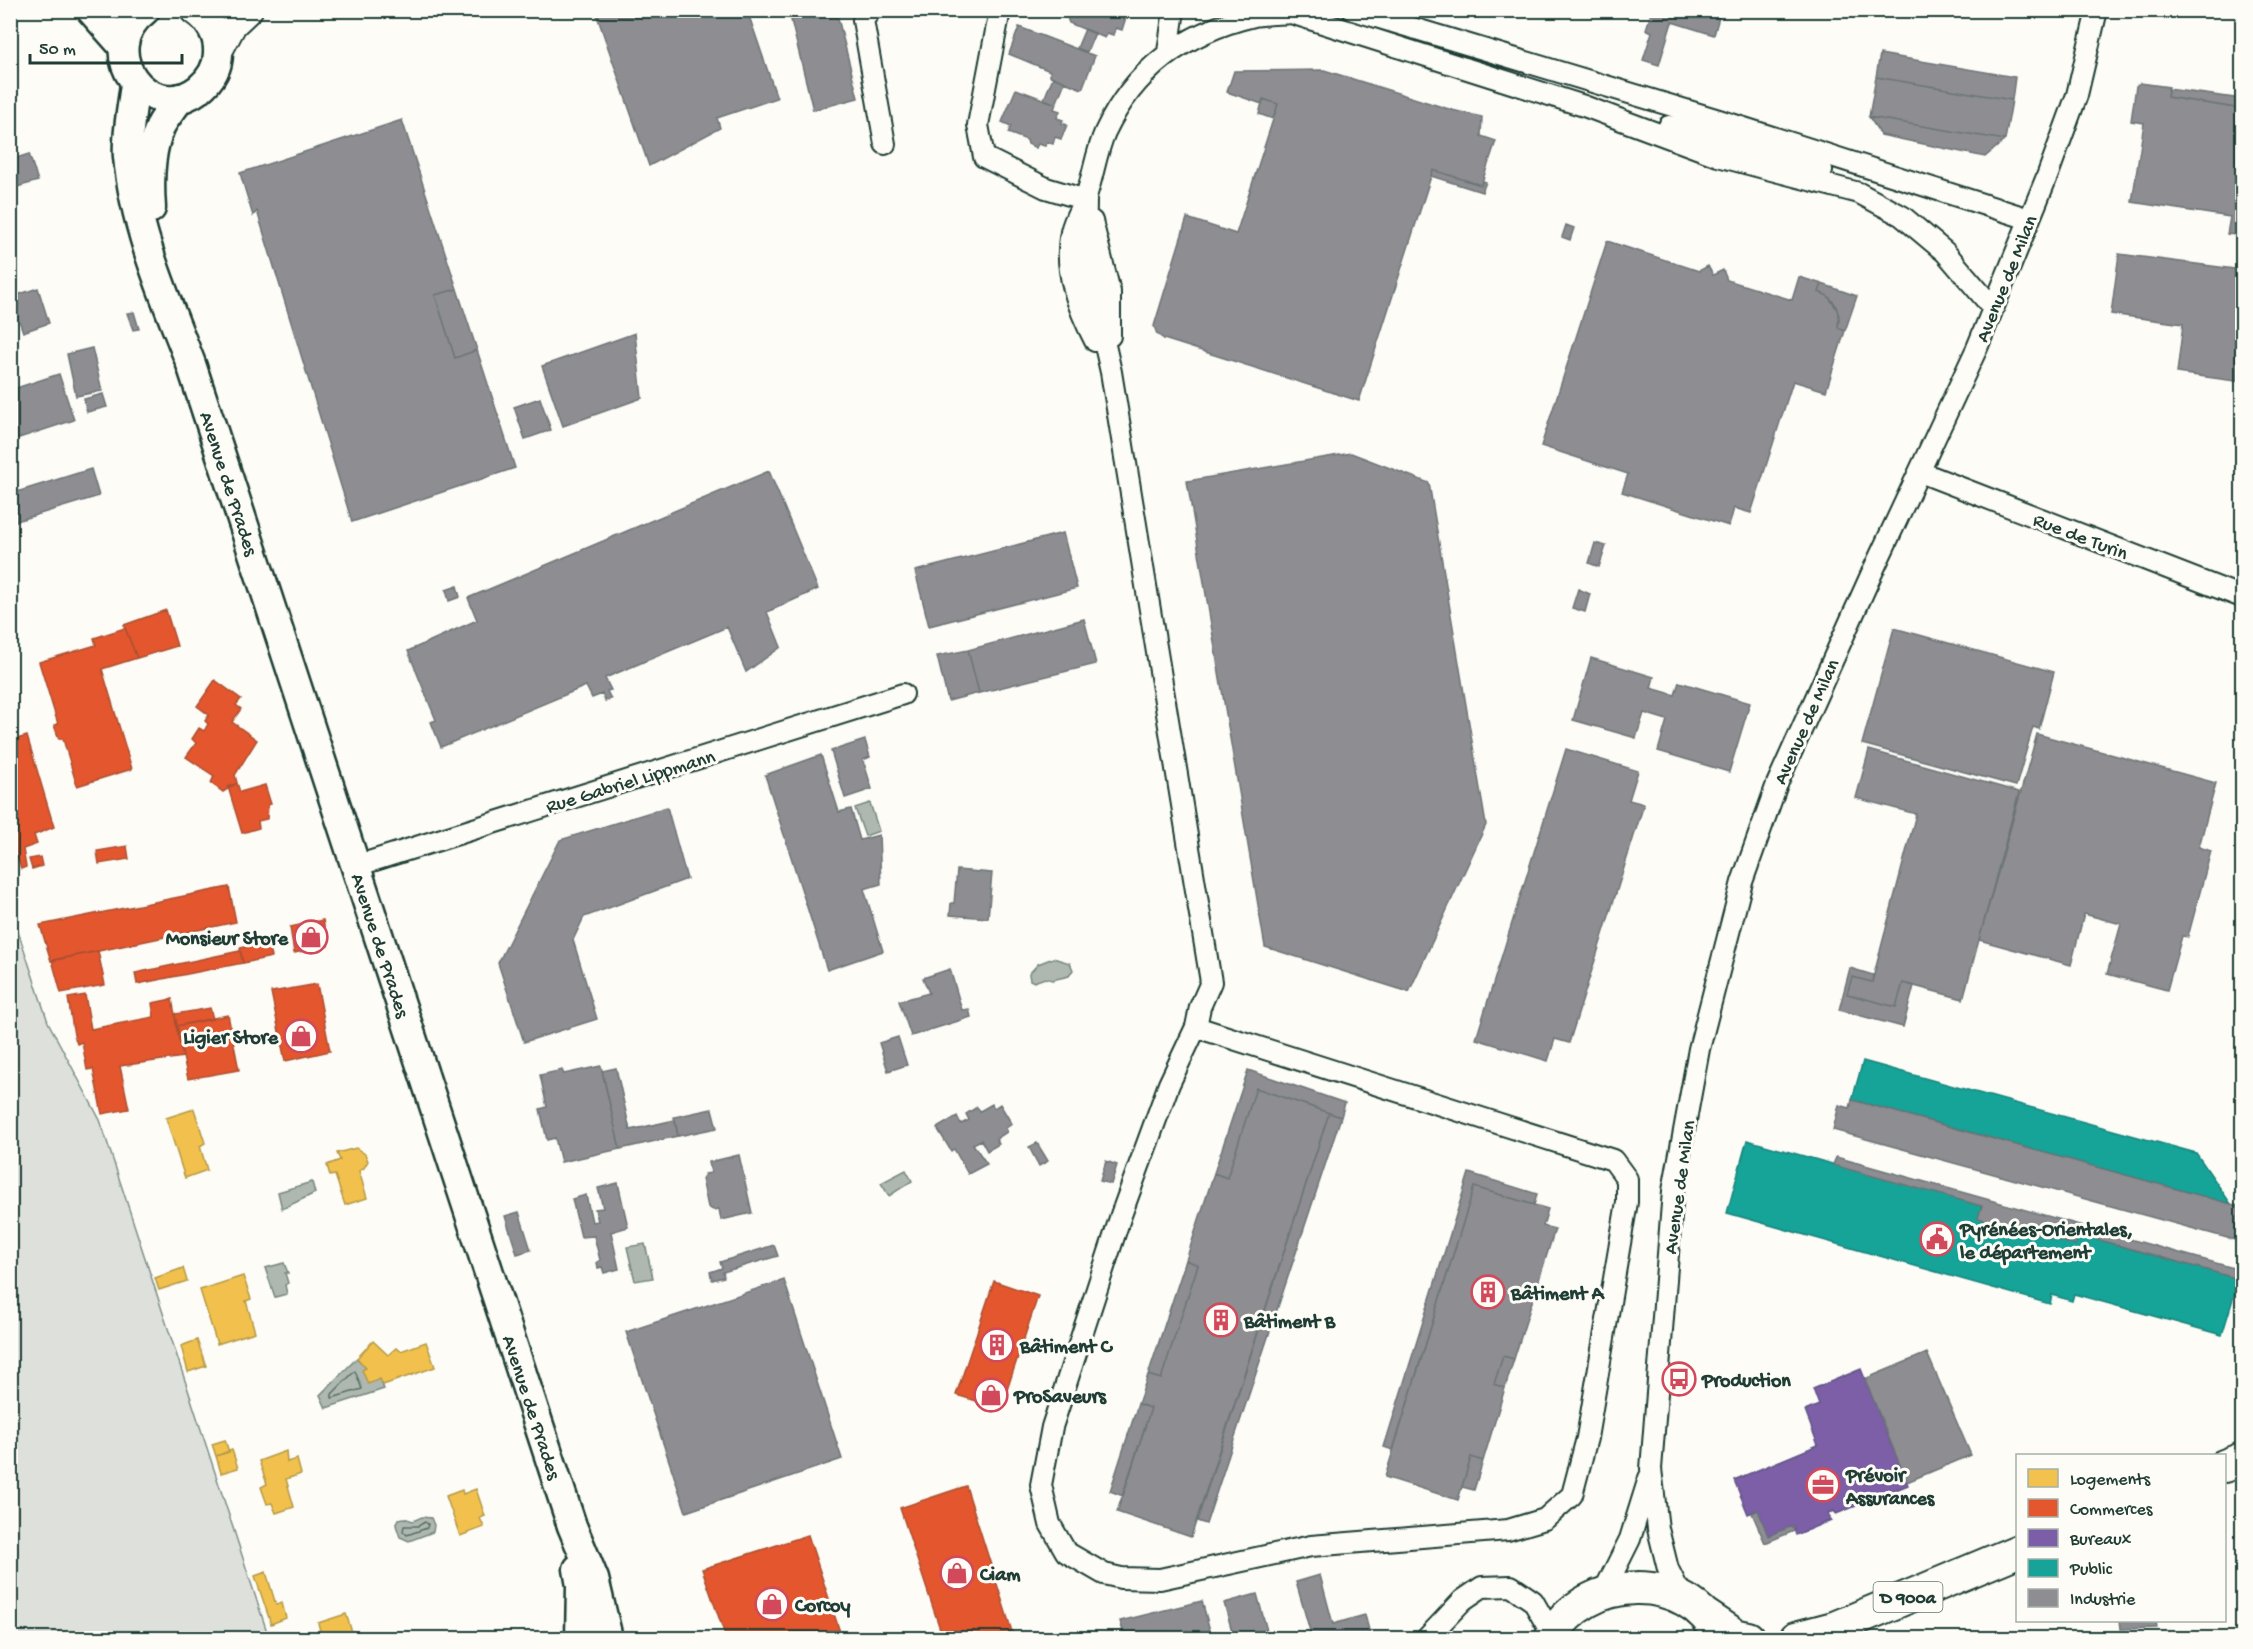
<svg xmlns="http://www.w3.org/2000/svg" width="2253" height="1649" font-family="'Gochi Hand',sans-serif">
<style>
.green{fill:#dde0db;stroke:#7e8e88;stroke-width:1.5}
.water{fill:#aeb8b1;stroke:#75877f;stroke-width:1.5}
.homes{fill:#f2c14e;stroke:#b39946;stroke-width:1.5}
.shops{fill:#e4572e;stroke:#a94f30;stroke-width:1.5}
.offices{fill:#7b5ea7;stroke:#5f5484;stroke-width:1.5}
.public{fill:#17a398;stroke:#19847a;stroke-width:1.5}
.industry{fill:#8d8d92;stroke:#6c7576;stroke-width:1.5}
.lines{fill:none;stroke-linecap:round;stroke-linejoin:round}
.shore{stroke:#586e66;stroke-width:1.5}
.minor-casing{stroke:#1f3d34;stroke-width:24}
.tertiary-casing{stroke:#1f3d34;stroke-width:28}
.secondary-casing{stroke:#1f3d34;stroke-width:33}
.primary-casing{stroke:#1f3d34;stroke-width:36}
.minor{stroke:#fdfcf7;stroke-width:20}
.tertiary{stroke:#fdfcf7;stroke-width:24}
.secondary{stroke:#fdfcf7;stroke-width:28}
.primary{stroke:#fdfcf7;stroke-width:32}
.labels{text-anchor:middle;stroke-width:6;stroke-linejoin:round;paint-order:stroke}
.shield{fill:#fdfcf7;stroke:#62766e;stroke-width:1.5}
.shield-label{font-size:18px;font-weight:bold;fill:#1f3d34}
.street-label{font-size:20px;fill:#1f3d34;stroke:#fdfcf7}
.poi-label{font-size:20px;font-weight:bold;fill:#1f3d34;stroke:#fdfcf7;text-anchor:start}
</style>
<rect width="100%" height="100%" fill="#fdfcf7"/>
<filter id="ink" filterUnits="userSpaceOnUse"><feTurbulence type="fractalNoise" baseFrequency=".0167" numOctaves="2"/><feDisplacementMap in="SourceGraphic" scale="12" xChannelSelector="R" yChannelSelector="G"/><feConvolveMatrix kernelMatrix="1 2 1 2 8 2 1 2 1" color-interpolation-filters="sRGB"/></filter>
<g filter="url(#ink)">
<!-- green -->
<path class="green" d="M10,907L48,1022L100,1120L269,1638H11Z"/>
<!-- water -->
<path class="water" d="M870,803L879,831L865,836L855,808Z
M1053,958L1070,963L1073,970L1069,976L1052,980L1045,978L1034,982L1030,980L1029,974L1038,964Z
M906,1170L912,1181L889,1196L881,1183Z
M312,1182L315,1193L282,1209L278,1192Z
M645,1244L653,1278L635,1281L627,1247Z
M284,1263L288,1273H285L288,1283L285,1285L287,1294L275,1297L265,1268Z
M357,1358L366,1368L363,1370L368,1383L380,1379L384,1389L326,1408L320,1395Z
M422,1517L431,1518L434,1525L433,1532L409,1541L400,1537L396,1525L399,1519L404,1518L413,1521Z"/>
<!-- homes -->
<path class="homes" d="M194,1109L205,1143L200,1146L207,1170L185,1178L166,1118Z
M356,1148L365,1154L368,1161L364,1168L359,1171L367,1198L345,1205L335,1175L330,1176L327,1165L340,1160L337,1153Z
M183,1268L187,1281L159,1290L155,1278Z
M243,1276L251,1299L246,1301L255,1332L217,1344L200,1290Z
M197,1340L206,1366L188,1372L181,1346Z
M373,1341L388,1355L396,1348L401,1351L426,1342L435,1367L383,1385L380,1379L368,1384L362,1370L366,1368L357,1358Z
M225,1440L229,1452L216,1456L212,1444Z
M232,1450L238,1468L221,1473L216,1456Z
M286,1451L287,1462L297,1459L301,1474L286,1479L294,1507L276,1513L272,1503L267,1504L261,1487L267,1484L259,1461Z
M476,1489L485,1516L480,1518L484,1527L460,1536L446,1496L462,1490L463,1494Z
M266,1572L276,1605L282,1603L286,1618L271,1624L255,1576Z
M346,1614L354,1638H322L318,1623Z"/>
<!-- shops -->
<path class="shops" d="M166,610L177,646L137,658L124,625Z
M125,628L137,658L102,669L132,769L77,786L63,739H59L54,725L58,724L39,662L96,645L94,638Z
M215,680L241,699L236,705L241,709L232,722L257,740L235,775L237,783L223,792L211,783L214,776L186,757L196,743L192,739L199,728L204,731L208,724L205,721L209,715L197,706Z
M27,736L54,827L34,835L37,844L23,849L26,867L21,869L10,835V741Z
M237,783L240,792L265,785L271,804L268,805L267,819L258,821L259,828L242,833L228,787Z
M127,846L129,859L99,864L97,851Z
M40,857L42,866L32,869L29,859Z
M229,887L236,922L51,961L40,925Z
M323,920L328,946L294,953L290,927Z
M268,942L272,957L243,963L240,948Z
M98,951L105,985L61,993L52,960Z
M240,951L243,963L137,984L135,973Z
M317,984L330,1051L285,1061L271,992Z
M85,995L91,1029L154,1017L152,1003L172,999L183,1057L120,1066L129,1109L102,1114L93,1069L87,1070L82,1042L77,1044L74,1035L68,998Z
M210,1008L213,1019L176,1026L175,1014Z
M228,1015L239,1070L188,1079L176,1026Z
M994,1281L1038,1296L1001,1408L956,1395Z
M966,1486L1014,1638H943L900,1508Z
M808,1535L842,1638H726L702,1569Z"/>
<!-- offices -->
<path class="offices" d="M1861,1369L1908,1485L1836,1514L1834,1511L1828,1513L1831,1520L1796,1535L1793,1526L1768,1536L1758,1510L1748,1514L1734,1480L1818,1445L1805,1411L1819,1405L1813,1389Z"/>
<!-- public -->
<path class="public" d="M1863,1061L2196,1153L2231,1204L1852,1100Z
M1747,1140L1982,1206L1978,1218L2075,1245L2078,1234L2239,1279L2222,1335L2074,1294L2072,1301L2052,1295L2050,1304L1727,1213Z"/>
<!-- industry -->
<path class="industry" d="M595,10H747L777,98L717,118L720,128L649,166Z
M827,10H836L858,98L813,110L791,20Z
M1068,10H1126L1128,11L1122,30L1116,28L1113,35L1107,33L1105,38L1069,23L1066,15Z
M1641,10H1721L1714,35L1672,22L1659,65L1643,60L1652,32L1646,29L1651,14Z
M1019,27L1095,56L1082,89L1050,76V71L1009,54Z
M1085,29L1095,33L1087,52L1077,48Z
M1880,54L2015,77L2012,100L1876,77Z
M1324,70L1452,110L1482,117L1481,136L1496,141L1481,185L1433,170L1359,401L1164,339L1157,334L1154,326L1187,218L1236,234L1278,104L1263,99L1262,104L1227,92L1234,71Z
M1053,77L1065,82L1056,104L1044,99Z
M1876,77L2012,100L2005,140L1869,117Z
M2140,83L2169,87L2167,97L2242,109V220L2239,219L2236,235L2227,234L2230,217L2132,202L2144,123L2131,121L2136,86Z
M1016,89L1056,104L1054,109L1060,111L1057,118L1063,120L1062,123L1067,125L1061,139L1055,137L1053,144L1047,142L1045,146L1038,144L1036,148L1028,144L1027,140L1008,133L1011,126L1002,122Z
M2168,89L2242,99V109L2167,97Z
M1263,99L1278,104L1273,119L1259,114Z
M1869,117L2005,140L1985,157L1881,135Z
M402,120L457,289L435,295L455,358L477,350L515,468L352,522L257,211L253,216L240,173Z
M29,154L38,181L10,189V160Z
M1433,170L1481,185L1483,181L1486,182L1482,192L1431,176Z
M1566,225L1574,228L1570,240L1562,237Z
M1607,241L1699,271L1708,266L1713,275L1723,270L1727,280L1792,300L1799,277L1822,284L1819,292L1828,296L1837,309L1839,320L1838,328L1845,331L1826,391L1793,381L1751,513L1734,508L1729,526L1622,492L1628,474L1541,446Z
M2119,254L2242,270V382L2177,373L2183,324L2111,314Z
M1822,284L1857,296L1845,331L1838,328L1839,316L1835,304L1828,296L1819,292Z
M38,288L49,323L23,332L11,297Z
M457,289L477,350L455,358L435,295Z
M134,312L139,329L133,330L127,313Z
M635,333L642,398L563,426L542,366Z
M92,348L102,391L76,396L67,354Z
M59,374L74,420L10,441V390Z
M103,394L107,407L87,412L84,399Z
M540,398L551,430L525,439L514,407Z
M1351,453L1429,483L1486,825L1409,992L1265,947L1187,481Z
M91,469L99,496L10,523V494Z
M769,471L818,589L767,612L781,647L746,672L727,627L605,678L611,690L607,691L611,699L605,701L602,694L592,698L586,686L441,747L431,722L436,720L408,651L477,620L468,598Z
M1063,533L1077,588L929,626L915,571Z
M1595,543L1606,546L1599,567L1589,563Z
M457,586L460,597L449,601L446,590Z
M1578,589L1590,594L1585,612L1572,608Z
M1084,619L1096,664L979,693L968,650Z
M1894,628L2054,672L2039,729L2033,727L2016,786L1862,744Z
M968,650L979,693L948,701L937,656Z
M1591,658L1654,677L1651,688L1675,695L1679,682L1750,703L1729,772L1658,751L1667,720L1644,713L1636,738L1573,720Z
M2037,734L2216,783L2199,847L2211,851L2188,937L2182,936L2167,990L2107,974L2121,924L2084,914L2071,965L1979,940Z
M865,740L870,757L863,760L872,789L845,798L831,751Z
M1566,749L1638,771L1629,800L1644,804L1569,1043L1555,1039L1548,1061L1476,1039Z
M1869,750L2019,792L1963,999L1903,983L1896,1007L1847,994L1852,977L1872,982L1916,814L1856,798Z
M821,755L839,812L851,809L860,840L879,835L881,884L864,889L883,951L827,970L765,775Z
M667,807L687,879L584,917L573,940L597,1019L524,1042L498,963L560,840Z
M957,870L992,873L988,918L950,915L951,903H954Z
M1850,968L1873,975L1872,982L1852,977L1847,994L1896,1007L1903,983L1914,986L1903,1027L1839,1010Z
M950,969L962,1010L969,1009L971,1017L911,1036L899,1001L929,993L923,978Z
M898,1037L907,1065L888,1071L879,1043Z
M601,1066L620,1149L561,1162L555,1138L547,1140L540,1109L547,1107L540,1075L562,1070L564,1074Z
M616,1068L630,1130L675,1120L678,1136L620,1149L602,1071Z
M1248,1070L1345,1103L1341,1117L1256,1088L1227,1178L1214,1173Z
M1256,1088L1329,1113L1191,1537L1117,1512L1151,1408L1138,1404L1148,1375L1161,1379L1198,1265L1186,1260L1214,1173L1227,1178Z
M1852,1100L2242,1207V1242L1833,1130L1839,1105L1850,1108Z
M992,1104L994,1108L1000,1104L1012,1124L1006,1128L1007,1132L996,1139L999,1144L987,1151L981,1140L973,1144L987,1164L968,1174L954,1149L951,1151L937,1128L957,1116L961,1124L969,1120L966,1114L977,1107L980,1111Z
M712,1109L717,1128L678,1136L674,1117Z
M1329,1113L1341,1117L1206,1524L1197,1521Z
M1037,1143L1048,1161L1039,1166L1029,1147Z
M739,1155L752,1213L721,1220L719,1209L713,1210L708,1207L702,1179L705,1174L711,1173L709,1162Z
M1836,1157L2241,1270L2239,1279L2078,1234L2075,1245L1978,1218L1982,1206L1833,1165Z
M1106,1161L1117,1165L1111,1184L1100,1181Z
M1469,1173L1537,1194L1534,1205L1474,1187L1393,1450L1384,1447Z
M618,1183L628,1227L611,1232L619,1269L604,1273L602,1267L598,1268L597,1262L600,1260L594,1236L581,1237L572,1199L586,1195L592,1222L598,1221L595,1209L603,1208L598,1188Z
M1474,1187L1548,1209L1543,1226L1555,1229L1514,1359L1503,1356L1494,1384L1505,1388L1483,1461L1471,1457L1458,1500L1385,1477Z
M519,1212L531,1250L517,1254L505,1216Z
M774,1245L778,1256L723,1272L724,1277L712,1280L710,1272L722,1268L720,1262Z
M1186,1260L1198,1265L1161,1379L1148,1375Z
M784,1280L842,1459L686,1512L626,1332Z
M1927,1353L1971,1455L1907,1482L1865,1379Z
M1503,1356L1514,1359L1505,1388L1494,1384Z
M1138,1404L1151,1408L1123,1496L1110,1491Z
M1471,1457L1483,1461L1474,1490L1462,1487Z
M1758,1510L1768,1536L1793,1526L1794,1531L1765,1543L1752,1513Z
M1320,1575L1333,1624L1365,1615L1371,1638H1312L1296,1582Z
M1257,1594L1269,1638H1234L1224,1603Z
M1202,1601L1212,1638H1125L1120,1621Z
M2120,1620H2156L2157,1628L2121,1629Z"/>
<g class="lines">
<!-- shore -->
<path class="shore" d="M355,1371L362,1389L332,1398V1394Z
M425,1522L428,1524L427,1528L407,1535L403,1531L404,1526H418Z"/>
<!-- minor casing -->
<g class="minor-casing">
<path id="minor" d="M871,10L863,20L885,144
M1000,10L978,125L984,157L1046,188L1086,200
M1306,10L1291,13L1584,106L1718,156L1859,193L1902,216L1945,252L1993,308
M1353,10L1719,120L2029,219
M1168,52L1174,10
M1669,126L1721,138L1822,170
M1086,200L1085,257L1111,372L1211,982L1200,1007L1196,1027L1169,1084L1121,1215L1052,1427L1041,1485L1050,1524L1066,1552L1104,1574L1121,1578L1160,1579L1311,1546L1508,1530L1545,1519L1572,1495L1587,1438L1627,1202V1179L1613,1160L1196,1027
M1092,221L1110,292V336
M1095,341C1078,308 1063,270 1071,232C1074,217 1084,204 1088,190C1094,171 1097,150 1105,132C1135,68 1186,32 1254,16C1266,14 1279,14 1291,13L1290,10
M1920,472L2242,597
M356,866L903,694
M1603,1593L1630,1539L1649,1478
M1683,1599L1668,1569L1658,1529L1651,1469L1673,1191L1699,1049L1742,882L1777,784L1871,575L1977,348L2048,174L2077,95L2097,10
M1427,1638L1463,1600L1482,1587L1511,1586L1533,1601L1553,1636"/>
</g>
<!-- tertiary casing -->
<g class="tertiary-casing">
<path id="tertiary" d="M218,55L234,25L250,10"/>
</g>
<!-- secondary casing -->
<g class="secondary-casing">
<g id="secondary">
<path d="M91,10L123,46"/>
<path d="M145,10C91,51 150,127 199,89C210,80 218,68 218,53C219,36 210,20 195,10"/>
<path id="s1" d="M135,83C133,104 126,136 128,157C135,229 165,297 191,364L572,1526L594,1579L608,1638"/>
<path d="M151,208C149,181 149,151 161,125C166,116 174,107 180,98"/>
<path d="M578,1569L581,1586L580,1638"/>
</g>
</g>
<!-- primary casing -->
<g class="primary-casing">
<path id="primary" d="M2224,1466L2242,1459
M1705,1615L1735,1635L1748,1638
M1551,1638C1585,1573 1689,1570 1720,1638
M1796,1638L1834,1628L2018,1551"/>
</g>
<!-- minor -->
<use href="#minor" class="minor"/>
<!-- tertiary -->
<use href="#tertiary" class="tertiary"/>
<!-- secondary -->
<use href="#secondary" class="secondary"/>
<!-- primary -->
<use href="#primary" class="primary"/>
</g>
</g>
<!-- icons -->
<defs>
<g id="shop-ring" transform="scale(1.725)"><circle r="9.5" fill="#fdfcf7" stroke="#d1495b" stroke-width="1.5"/><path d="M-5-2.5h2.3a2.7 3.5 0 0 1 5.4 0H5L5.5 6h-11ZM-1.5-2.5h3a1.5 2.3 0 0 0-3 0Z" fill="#d1495b"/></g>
<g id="civic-ring" transform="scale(1.725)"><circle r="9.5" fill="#fdfcf7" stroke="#d1495b" stroke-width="1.5"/><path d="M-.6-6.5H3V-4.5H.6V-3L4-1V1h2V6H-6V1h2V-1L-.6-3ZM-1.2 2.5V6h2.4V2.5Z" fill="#d1495b"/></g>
<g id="building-ring" transform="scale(1.725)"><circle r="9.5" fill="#fdfcf7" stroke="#d1495b" stroke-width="1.5"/><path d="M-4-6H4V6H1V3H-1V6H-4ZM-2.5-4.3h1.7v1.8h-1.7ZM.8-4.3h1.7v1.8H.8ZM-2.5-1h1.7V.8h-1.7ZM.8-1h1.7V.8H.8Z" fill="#d1495b"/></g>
<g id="bus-ring" transform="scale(1.725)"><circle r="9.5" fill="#fdfcf7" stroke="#d1495b" stroke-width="1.5"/><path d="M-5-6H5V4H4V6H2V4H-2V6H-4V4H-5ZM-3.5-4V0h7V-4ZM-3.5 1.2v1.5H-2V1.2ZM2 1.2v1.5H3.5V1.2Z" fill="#d1495b"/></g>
<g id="office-ring" transform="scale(1.725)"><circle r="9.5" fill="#fdfcf7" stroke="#d1495b" stroke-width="1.5"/><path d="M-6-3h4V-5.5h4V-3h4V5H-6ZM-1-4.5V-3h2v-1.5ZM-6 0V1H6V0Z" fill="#d1495b"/></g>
</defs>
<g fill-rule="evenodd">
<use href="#shop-ring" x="311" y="937"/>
<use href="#shop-ring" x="301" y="1036"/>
<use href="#civic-ring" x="1937" y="1239"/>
<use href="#building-ring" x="1488" y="1292"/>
<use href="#building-ring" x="1221" y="1320"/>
<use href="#building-ring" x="997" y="1345"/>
<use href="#bus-ring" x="1679" y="1379"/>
<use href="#shop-ring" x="991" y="1395"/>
<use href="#office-ring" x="1823" y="1485"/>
<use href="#shop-ring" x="957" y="1573"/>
<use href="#shop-ring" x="772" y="1604"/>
</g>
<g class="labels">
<!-- shield labels -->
<rect class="shield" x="1873.5" y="1582" width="69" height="30" rx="4.5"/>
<g class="shield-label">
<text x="1908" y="1603">D 900a</text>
</g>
<!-- street labels -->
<g class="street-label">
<text transform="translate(2005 278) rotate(-68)" y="7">Avenue de Milan</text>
<text dy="7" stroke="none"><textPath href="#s1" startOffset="417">Avenue de Prades</textPath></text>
<text transform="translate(2081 535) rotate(21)" y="7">Rue de Turin</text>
<text transform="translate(1805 721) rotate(-66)" y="7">Avenue de Milan</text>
<text transform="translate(630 780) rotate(-17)" y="7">Rue Gabriel Lippmann</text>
<text dy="7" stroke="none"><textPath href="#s1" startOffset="903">Avenue de Prades</textPath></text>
<text transform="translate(1678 1187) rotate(-82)" y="7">Avenue de Milan</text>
<text dy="7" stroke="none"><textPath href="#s1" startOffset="1389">Avenue de Prades</textPath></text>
</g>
<!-- poi labels -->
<g class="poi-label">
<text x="288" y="944" text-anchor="end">Monsieur Store</text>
<text x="278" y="1043" text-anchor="end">Ligier Store</text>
<text x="1960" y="1235">Pyrénées-Orientales,<tspan x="1960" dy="23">le département</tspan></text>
<text x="1511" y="1299">Bâtiment A</text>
<text x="1244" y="1327">Bâtiment B</text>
<text x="1020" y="1352">Bâtiment C</text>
<text x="1702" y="1386">Production</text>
<text x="1014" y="1402">ProSaveurs</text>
<text x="1846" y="1481">Prévoir<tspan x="1846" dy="23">Assurances</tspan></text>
<text x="980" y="1580">Ciam</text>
<text x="795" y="1611">Corcoy</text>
</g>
</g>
<!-- margin -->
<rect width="2253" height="1649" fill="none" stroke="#fdfcf7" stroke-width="36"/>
<rect x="18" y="18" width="2217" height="1613" fill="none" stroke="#1f3d34" stroke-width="2" filter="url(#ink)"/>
<!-- legend -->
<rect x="2016" y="1454" width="210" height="168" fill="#fdfcf7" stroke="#a4b0a9" stroke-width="1.5"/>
<rect x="2028" y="1469" width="30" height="18" fill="#f2c14e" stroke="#a4b0a9" stroke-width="1.5"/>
<text x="2070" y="1484" font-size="18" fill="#1f3d34">Logements</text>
<rect x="2028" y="1499" width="30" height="18" fill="#e4572e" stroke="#a4b0a9" stroke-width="1.5"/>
<text x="2070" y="1514" font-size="18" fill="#1f3d34">Commerces</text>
<rect x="2028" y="1529" width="30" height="18" fill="#7b5ea7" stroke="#a4b0a9" stroke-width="1.5"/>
<text x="2070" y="1544" font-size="18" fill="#1f3d34">Bureaux</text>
<rect x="2028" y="1559" width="30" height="18" fill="#17a398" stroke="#a4b0a9" stroke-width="1.5"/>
<text x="2070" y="1574" font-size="18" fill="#1f3d34">Public</text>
<rect x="2028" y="1589" width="30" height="18" fill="#8d8d92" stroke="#a4b0a9" stroke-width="1.5"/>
<text x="2070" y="1604" font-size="18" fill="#1f3d34">Industrie</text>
<!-- scale -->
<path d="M30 54v9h152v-9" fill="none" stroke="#1f3d34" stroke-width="3"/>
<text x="39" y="54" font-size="18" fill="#1f3d34" stroke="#fdfcf7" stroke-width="4.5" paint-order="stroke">50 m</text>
</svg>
